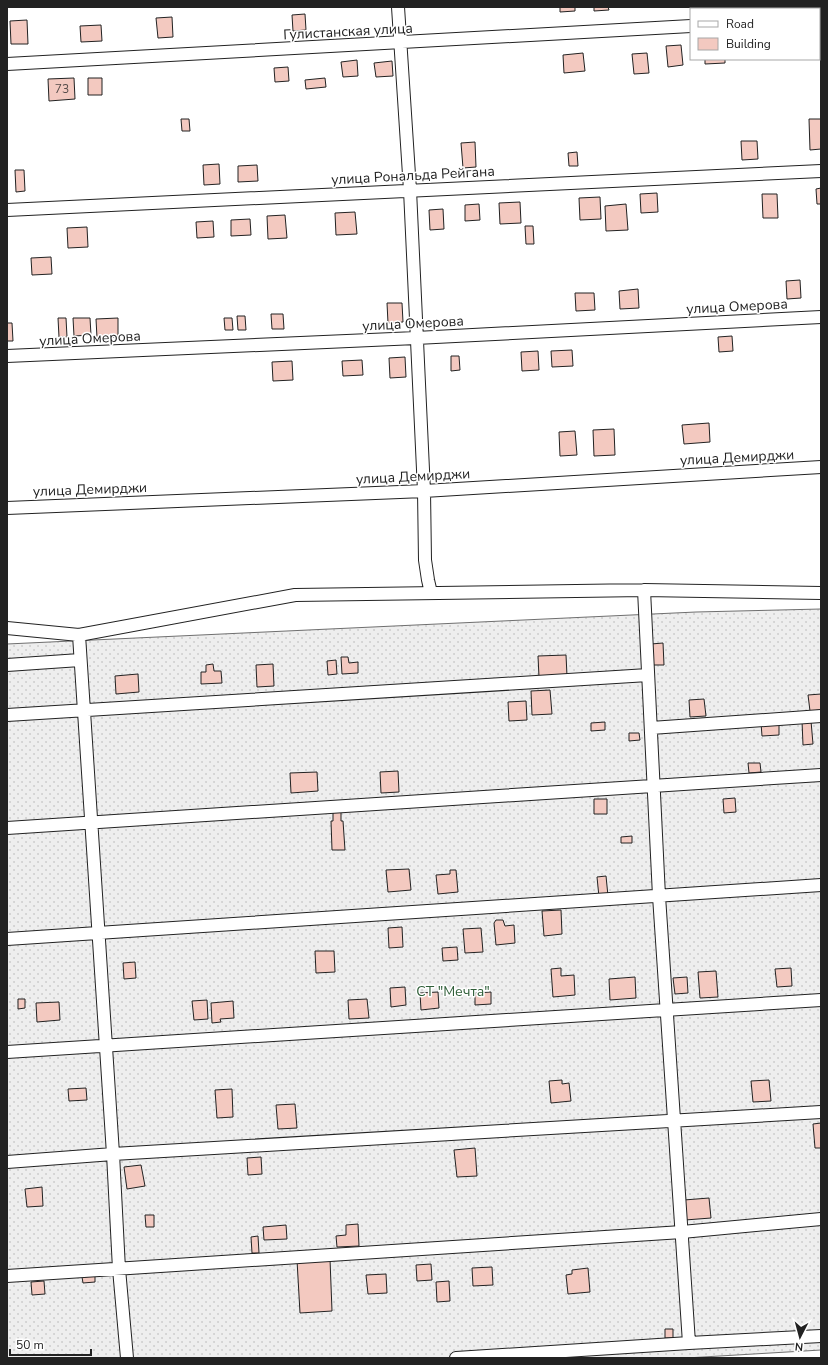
<svg xmlns="http://www.w3.org/2000/svg" width="828" height="1365" font-family="'Nunito Sans',sans-serif">
<style>
.garden{fill:url(#garden-dots);stroke:#6f6f6f}
.building{fill:#f3c9c0;stroke:#222}
.lines{fill:none;stroke-linecap:round;stroke-linejoin:round}
.minor-casing{stroke:#222;stroke-width:14}
.minor{stroke:#fff;stroke-width:12}
.labels{text-anchor:middle;stroke-width:3;stroke-linejoin:round;paint-order:stroke}
.number-label{font-size:12px;fill:#564c4a}
.street-label{font-size:14px;fill:#222;stroke:#fff}
.park-label{font-size:14px;fill:#2f5e38;stroke:#fff}
</style>
<defs>
<pattern id="garden-dots" width="8" height="8" patternUnits="userSpaceOnUse"><rect width="8" height="8" fill="#eee"/><path d="M2 2h.1M6 6h.1" fill="none" stroke="#ccc" stroke-width="1.8" stroke-linecap="round"/></pattern>
</defs>
<rect width="100%" height="100%" fill="#fff"/>
<!-- garden -->
<path class="garden" d="M821,609V1350L686,1358H7V644L696,612Z"/>
<!-- building -->
<path class="building" d="M560,7H575V11L560,12Z
M594,7H608L609,10L594,11Z
M305,14L306,30L293,31L292,15Z
M172,17L173,37L158,38L156,18Z
M27,20L28,44H11L10,21Z
M101,25L102,41L81,42L80,26Z
M681,45L683,65L668,67L666,46Z
M583,53L585,71L564,73L563,55Z
M647,53L649,73L634,74L632,54Z
M705,59H725V63L705,64Z
M357,60L358,76L343,77L341,62Z
M392,61L393,76L376,77L374,63Z
M288,67L289,81L275,82L274,68Z
M74,78L75,99L49,101L48,79Z
M88,78H102V95H88Z
M325,78L326,87L306,89L305,80Z
M181,119H189L190,131H182Z
M809,119H821V149L810,150Z
M741,141H757L758,159L742,160Z
M475,142L476,167L463,168L461,143Z
M577,152L578,166H569L568,153Z
M219,164L220,184L204,185L203,165Z
M257,165L258,181L238,182V166Z
M15,170H24L25,191L16,192Z
M821,188V204H817L816,189Z
M657,193L658,212L641,213L640,194Z
M762,194H777L778,218H763Z
M600,197L601,219L580,220L579,198Z
M520,202L521,223L500,224L499,203Z
M479,204L480,220L465,221V205Z
M626,204L628,230L606,231L605,206Z
M443,209L444,229L430,230L429,210Z
M355,212L357,234L336,235L335,213Z
M285,215L287,238L268,239L267,216Z
M250,219L251,235L231,236V220Z
M213,221L214,237L197,238L196,222Z
M525,226H533L534,244H526Z
M87,227L88,247L68,248L67,228Z
M51,257L52,274L32,275L31,258Z
M800,280L801,298L787,299L786,281Z
M638,289L639,308L620,309L619,291Z
M575,293H594L595,310L576,311Z
M387,303H402L403,322L388,323Z
M271,314H283L284,329H272Z
M237,316H245L246,330H238Z
M58,318H66L67,337H59Z
M73,318H90L91,335L74,336Z
M118,318V337L97,338L96,319Z
M224,318H232L233,330H225Z
M7,323H12L13,341H7Z
M732,336L733,351L719,352L718,337Z
M572,350L573,366L552,367L551,351Z
M538,351L539,370L522,371L521,352Z
M451,356H459L460,370L451,371Z
M405,357L406,377L390,378L389,358Z
M362,360L363,375L343,376L342,361Z
M292,361L293,380L273,381L272,362Z
M709,423L710,442L684,444L682,425Z
M614,429L615,455L594,456L593,430Z
M575,431L577,455L560,456L559,432Z
M663,643L664,665H652L651,644Z
M566,655L567,676L539,677L538,656Z
M341,657H348L349,663L358,662V673L342,674Z
M336,660L337,674L328,675L327,661Z
M213,664L214,671H221L222,683L201,684V672H206V665Z
M273,664L274,686L257,687L256,665Z
M138,674L139,692L116,694L115,676Z
M550,690L552,714L532,715L531,691Z
M821,694V710L810,711L808,695Z
M704,699L706,716L690,717L689,700Z
M526,701L527,720L509,721L508,702Z
M802,721H811L813,744L803,745Z
M605,722V730L591,731V723Z
M779,722V735L762,736L761,723Z
M629,733H639L640,740L629,741Z
M748,763H760L761,772L749,773Z
M398,771L399,792L381,793L380,772Z
M317,772L318,791L291,793L290,773Z
M735,798L736,812L724,813L723,799Z
M594,799H607V814H594Z
M333,811H341V821H343L345,850H332L331,821H333Z
M632,836V843H621V837Z
M409,869L411,890L388,892L386,870Z
M450,870H456L458,892L438,894L436,875L450,874Z
M606,876L608,896L599,897L597,877Z
M561,910L562,934L544,936L542,911Z
M496,920H503L505,926L514,925L515,943L496,945L494,923Z
M402,927L403,947L389,948L388,928Z
M481,928L483,952L465,953L463,929Z
M457,947L458,960L443,961L442,948Z
M315,951H334L335,972L316,973Z
M135,962L136,978L124,979L123,963Z
M561,968V976L574,975L575,995L553,997L551,969Z
M791,968L792,986L777,987L775,969Z
M716,971L718,997L700,998L698,972Z
M635,977L636,998L610,1000L609,979Z
M687,977L688,993L675,994L673,978Z
M405,987L406,1005L391,1007L390,988Z
M438,992L439,1008L421,1010L420,993Z
M491,992V1004L475,1005V993Z
M18,999H25V1008L18,1009Z
M367,999L369,1018L349,1019L348,1000Z
M207,1000L208,1019L194,1020L192,1001Z
M233,1001L234,1018L220,1019L221,1022L212,1023L211,1003Z
M59,1002L60,1020L37,1022L36,1003Z
M562,1080V1084L569,1083L571,1101L551,1103L549,1081Z
M769,1080L771,1101L753,1102L751,1081Z
M86,1088L87,1100L69,1101L68,1089Z
M232,1089L233,1117L217,1118L215,1090Z
M295,1104L297,1128L278,1129L276,1105Z
M821,1123V1148H815L813,1124Z
M475,1148L477,1176L457,1177L454,1150Z
M261,1157L262,1174L248,1175L247,1158Z
M141,1165L145,1186L127,1189L124,1167Z
M42,1187L43,1206L27,1207L25,1189Z
M709,1198L711,1218L685,1220L684,1200Z
M145,1215H154V1227H146Z
M358,1224L359,1246L337,1247L336,1236L346,1235V1225Z
M286,1225L287,1239L264,1240L263,1227Z
M258,1236L259,1253H252L251,1237Z
M330,1259L332,1311L300,1313L297,1260Z
M431,1264L432,1280L417,1281L416,1265Z
M492,1267L493,1285L473,1286L472,1268Z
M588,1268L590,1292L568,1294L566,1275L572,1274V1270Z
M386,1274L387,1293L368,1294L366,1275Z
M95,1276V1282L83,1283L82,1277Z
M44,1281L45,1294L32,1295L31,1282Z
M449,1281L450,1301L437,1302L436,1282Z
M665,1329H673V1338H665Z"/>
<g class="lines">
<!-- minor casing -->
<g class="minor-casing">
<path id="minor" d="M398,7L410,190L424,491L425,560L428,580L431,593
M819,19H821
M7,64L691,26
M7,210L821,171
M7,356L416,338L821,317
M7,508L424,491L821,467
M644,590L659,896L689,1343
M7,628L79,635L295,595L644,590L821,593
M79,635L113,1154L119,1269L127,1358
M7,665L80,660
M7,715L648,675
M651,728L821,716
M7,828L821,775
M7,939L821,885
M7,1052L821,1000
M7,1162L113,1154L821,1112
M7,1276L682,1232L821,1219
M456,1358L689,1343L821,1336"/>
</g>
<!-- minor -->
<use href="#minor" class="minor"/>
</g>
<g class="labels">
<!-- number labels -->
<g class="number-label">
<text x="62" y="93">73</text>
</g>
<!-- street labels -->
<g class="street-label">
<text transform="translate(348 31) rotate(-3)" y="5">Гулистанская улица</text>
<text transform="translate(413 175) rotate(-3)" y="5">улица Рональда Рейгана</text>
<text transform="translate(737 306) rotate(-3)" y="5">улица Омерова</text>
<text transform="translate(413 323) rotate(-3)" y="5">улица Омерова</text>
<text transform="translate(90 338) rotate(-3)" y="5">улица Омерова</text>
<text transform="translate(737 457) rotate(-3)" y="5">улица Демирджи</text>
<text transform="translate(413 476) rotate(-3)" y="5">улица Демирджи</text>
<text transform="translate(90 489) rotate(-2)" y="5">улица Демирджи</text>
</g>
<!-- park labels -->
<g class="park-label">
<text x="453" y="996">СТ "Мечта"</text>
</g>
</g>
<!-- border -->
<rect width="828" height="1365" fill="none" stroke="#222222" stroke-width="16"/>
<!-- legend -->
<rect x="690" y="8" width="130" height="52" fill="#ffffff" stroke="#a7a7a7"/>
<rect x="698" y="21" width="20" height="6" fill="#ffffff" stroke="#a7a7a7"/>
<text x="726" y="28" font-size="12" fill="#222222">Road</text>
<rect x="698" y="38" width="20" height="12" fill="#f3c9c0" stroke="#a7a7a7"/>
<text x="726" y="48" font-size="12" fill="#222222">Building</text>
<!-- north arrow -->
<g transform="translate(800 1337) rotate(186)" stroke="#ffffff" stroke-width="3" paint-order="stroke">
<path d="M0-3L7 15L0 10L-7 15Z" fill="#222222"/>
<text y="-6" font-size="11" font-weight="bold" text-anchor="middle" fill="#222222">N</text>
</g>
<!-- scale -->
<path d="M10 1349v6h81v-6" fill="none" stroke="#222222" stroke-width="2"/>
<text x="16" y="1349" font-size="12" fill="#222222" stroke="#ffffff" stroke-width="3" paint-order="stroke">50 m</text>
</svg>
